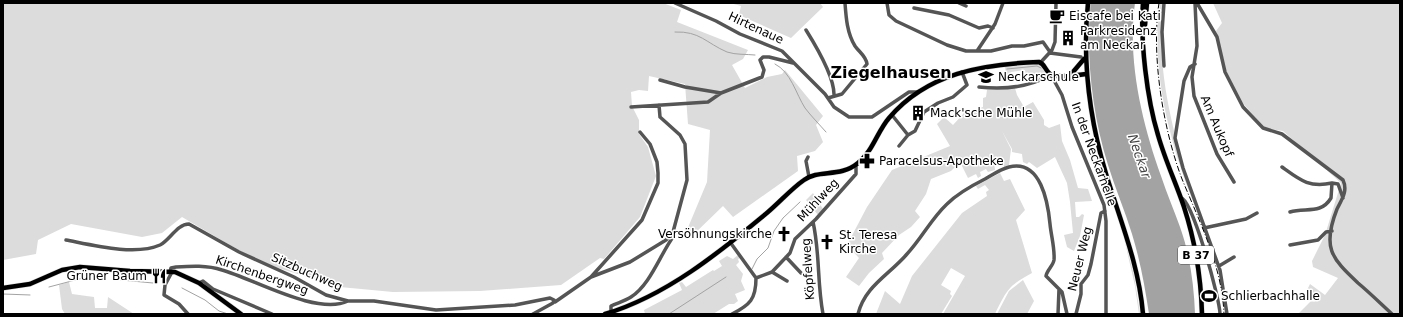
<svg xmlns="http://www.w3.org/2000/svg" width="1403" height="317" font-family="'DejaVu Sans',sans-serif">
<style>
.green{fill:#dcdcdc}
.water{fill:#a3a3a3}
.lines{fill:none;stroke-linecap:round;stroke-linejoin:round}
.stream{stroke:#a3a3a3;stroke-width:1}
.major-casing{stroke:#dbdbdb;stroke-width:5.5}
.minor{stroke:#555;stroke-width:3.5}
.major{stroke:#000;stroke-width:4.5}
.rail{stroke:#000;stroke-width:1;stroke-dasharray:6 2 1 2;stroke-linecap:butt}
.labels{text-anchor:middle;stroke-width:3;stroke-linejoin:round;paint-order:stroke}
.shield{fill:#fff;stroke:#4c4c4c;stroke-width:1}
.shield-label{font-size:11px;font-weight:bold;fill:#000}
.poi-label{font-size:12px;fill:#000;stroke:#fff;text-anchor:start}
.street-label{font-size:12px;fill:#000;stroke:#fff}
.water-label{font-size:13px;font-style:italic;fill:#444;stroke:#fff}
.district-label{font-size:16px;font-weight:bold;fill:#000;stroke:#fff}
</style>
<rect width="100%" height="100%" fill="#fff"/>
<!-- green -->
<path class="green" d="M3,3H663L681,10L677,22L748,50L743,59L732,65L745,88L767,77L782,74L785,70L823,116L816,125L823,142L815,151L797,156L798,171L733,217L723,206L692,236L687,230L707,182L710,130L688,124L685,84L649,76L648,91L639,90L631,92L632,106L639,120V134L648,147L656,176L640,217L604,259L600,258L561,285L480,291L393,292L340,287L275,267L240,251L182,217L162,233L142,237L71,224L38,240L36,254L3,260Z
M730,3H820L823,7L791,38L739,15L741,6Z
M1160,3H1163C1163,21 1161,40 1162,58C1166,112 1182,162 1198,213C1171,150 1150,72 1160,3Z
M1213,3H1400V314H1298L1311,301L1315,302L1307,290L1310,284L1325,295L1338,278L1313,267L1312,261L1325,235L1341,183L1283,131L1264,128L1242,102L1225,70L1216,31L1222,23Z
M1041,64L1047,75L1038,82L1035,75H1026L1025,70L1011,72V78L1007,79L1005,67Z
M1015,88L1017,95L1024,107L1033,102L1044,120V125L1049,128L1060,124L1062,141L1070,160L1078,188L1088,189L1092,201L1075,202L1076,217H1079L1082,214L1084,215L1080,236L1074,251L1067,247L1064,235L1073,233L1070,202L1067,183L1055,157L1037,168L1029,162L1027,164L1023,162L1022,154L1012,152V149L1002,131L1011,149L1009,165L1004,167L1001,160L994,163L995,170L988,172L986,169L980,172L981,176L978,178L976,174L968,178L960,162L951,171L931,179L926,194L915,211L920,217L911,227L899,235L882,253L884,259L869,273L859,286L846,277L859,258L847,245L867,207L892,170L950,146L937,124L944,117L953,125L964,113L983,107V98L986,97L987,90Z
M1000,173L1004,181L1010,179L1025,210L1016,220L1032,273C1008,286 1007,290 995,314H943L965,276L951,268L941,285L951,291L950,294L952,296L941,314H876L885,291L900,304L912,276L962,213L987,196L986,192L989,190L985,185L978,189L976,186Z
M813,193L823,209L818,215L806,200Z
M1124,238L1134,275L1140,314H1139L1135,286Z
M738,255L740,258L738,259L739,262L736,265L743,274L741,281L745,290L735,294L738,301L734,304H729L713,314H645L644,310L682,290L679,283L682,282L686,287L713,270L714,271L722,266L719,261L727,256L733,259Z
M1023,280L1034,301L1027,314H997L1009,291Z
M69,282L72,294L94,297L95,308H107L108,297L134,314H65L62,309L59,285Z"/>
<!-- water -->
<path class="water" d="M1090,3H1135C1127,60 1142,123 1161,176C1167,194 1174,210 1180,227C1190,255 1194,285 1195,314H1149C1145,287 1140,260 1132,234C1125,211 1115,188 1108,165C1092,114 1086,57 1090,3Z"/>
<g class="lines">
<!-- stream -->
<path class="stream" d="M675,32C700,31 706,43 727,52C736,55 746,54 755,55
M775,64C791,72 796,94 805,108C811,116 819,124 826,132
M1007,69L1037,66L1041,68
M752,269L757,259L768,248L774,231L783,218L800,202
M121,280L153,283
M49,287L83,278
M182,288L205,300L219,311L228,314
M3,294L30,295
M669,314L726,277"/>
<!-- major casing -->
<g class="major-casing">
<path id="major" d="M1088,3C1082,62 1089,117 1106,174C1120,220 1139,265 1143,314
M1143,3C1140,41 1147,99 1158,135C1165,160 1176,183 1184,207C1195,241 1201,277 1202,314
M1145,25L1147,3
M1073,72L1084,59
M3,288L30,284L62,270L80,267L130,271L175,272L199,283L241,314
M605,314C666,296 720,252 768,212C780,202 791,189 804,180C819,169 840,178 858,163C873,151 877,132 889,118C927,73 983,64 1039,62C1045,64 1045,70 1050,74C1054,78 1079,75 1086,74"/>
</g>
<!-- minor -->
<path class="minor" d="M675,3L716,21L740,34L782,51L825,94L834,107L849,117H872L909,92H917
M887,3L889,15L896,21L947,45L966,51H991L1012,46H1024L1043,42L1050,52
M959,3L966,6
M1164,3L1162,32L1164,66
M1195,3L1197,46L1192,77L1194,96L1217,154L1234,182
M1197,3L1217,37L1225,72L1243,107L1263,128L1282,134L1343,180C1348,191 1342,199 1337,209C1322,247 1331,258 1358,283C1370,293 1381,304 1392,314
M914,8L949,15L979,28L988,26L993,28
M806,30C816,46 835,77 834,96
M977,51L995,24L1003,3
M1050,53L1081,57
M1041,62L1052,50L1055,42L1056,3
M1195,64L1190,67L1184,81L1175,138L1183,168L1220,270L1227,314
M660,80L685,87L721,93L762,77L764,70L760,60L763,57H769L793,63
M979,87C1004,90 1029,87 1051,75L1062,95L1072,127L1104,205L1106,221V314
M828,98L842,94L867,64C866,56 859,52 855,46C847,33 846,17 845,3
M631,107L708,102L721,93
M892,115L908,135
M899,146L908,135L915,131L924,112L938,103L953,97L967,85L962,72
M808,157L806,161L809,177
M1282,167C1300,180 1309,188 1332,183L1331,198C1321,215 1305,207 1290,212
M1332,183L1338,184L1343,198
M1181,198C1192,198 1220,299 1220,314
M813,222C820,252 817,283 823,314
M1204,228L1246,219L1257,213
M66,240C92,245 135,256 160,245C170,240 177,224 189,224L239,252L294,277L326,295L348,301H374L436,310L515,305L550,298L554,300L553,303L533,314
M730,242L756,278
M1290,245L1318,240L1326,232L1332,231
M786,257L801,273
M1219,266L1234,257
M170,272L171,268L176,267C191,266 207,265 222,270C254,279 317,316 348,301
M172,272L165,285L164,295L179,304L188,314
M772,272L787,281
M591,277L630,262L666,240L673,232L687,180L685,144L680,135L660,117L659,105
M756,278L772,272L790,253L795,239L816,219L856,174V165
M199,283L203,281L213,289L272,314
M555,302L591,277L642,220L658,183V173L657,162L650,144L640,132
M611,312V306C617,303 625,301 631,297C650,285 660,255 673,237L672,234
M732,314C750,305 756,299 756,278
M858,314C865,286 889,275 907,254C922,238 931,219 947,204C958,193 971,186 985,179C992,175 1001,169 1009,167C1041,159 1048,203 1050,224C1051,235 1055,249 1054,260C1053,266 1047,270 1046,276L1062,292L1067,314
M1058,314L1059,289
M1076,314L1081,294V284L1088,275L1091,264L1101,213L1105,211"/>
<!-- major -->
<use href="#major" class="major"/>
<!-- rail -->
<path class="rail" d="M1159,3C1151,55 1163,129 1182,179C1200,223 1222,266 1224,314"/>
</g>
<!-- icons -->
<defs>
<g id="cafe-bare" transform="scale(1.2)"><path d="M-5.5-4.5H6V0H3Q3 3.5 0 3.5H-2.5Q-5.5 3.5-5.5 0ZM3-3.2v2h1.7v-2ZM-6 4.5H4V6H-6Z" fill="#000" stroke="#fff" stroke-width="2.5" paint-order="stroke"/></g>
<g id="building-bare" transform="scale(1.2)"><path d="M-4-6H4V6H1V3H-1V6H-4ZM-2.5-4.3h1.7v1.8h-1.7ZM.8-4.3h1.7v1.8H.8ZM-2.5-1h1.7V.8h-1.7ZM.8-1h1.7V.8H.8Z" fill="#000" stroke="#fff" stroke-width="2.5" paint-order="stroke"/></g>
<g id="school-bare" transform="scale(1.2)"><path d="M0-5L7-2L0 1L-7-2ZM-4 1L0 2.5L4 1V4Q0 6-4 4Z" fill="#000" stroke="#fff" stroke-width="2.5" paint-order="stroke"/></g>
<g id="pharmacy-bare" transform="scale(1.2)"><path d="M-2-6h4v4h4v4h-4v4h-4v-4h-4v-4h4Z" fill="#000" stroke="#fff" stroke-width="2.5" paint-order="stroke"/></g>
<g id="church-bare" transform="scale(1.2)"><path d="M-1.2-6h2.4v3.5h3.3v2.4h-3.3V6h-2.4V-.1h-3.3v-2.4h3.3Z" fill="#000" stroke="#fff" stroke-width="2.5" paint-order="stroke"/></g>
<g id="restaurant-bare" transform="scale(1.2)"><path d="M-5-6h1v4h1v-4h1v4h1v-4h1v5L-1.5 .5V6h-2V.5L-5-1ZM5-6V6H3V1.5H1.5Q1.5-4 5-6Z" fill="#000" stroke="#fff" stroke-width="2.5" paint-order="stroke"/></g>
<g id="stadium-bare" transform="scale(1.2)"><path d="M0-5a6.5 5 0 1 0 0 10a6.5 5 0 1 0 0-10ZM-3.5-1.8h7v3.6h-7Z" fill="#000" stroke="#fff" stroke-width="2.5" paint-order="stroke"/></g>
</defs>
<g fill-rule="evenodd">
<use href="#cafe-bare" x="1057" y="16"/>
<use href="#building-bare" x="1068" y="38"/>
<use href="#school-bare" x="986" y="77"/>
<use href="#building-bare" x="918" y="113"/>
<use href="#pharmacy-bare" x="867" y="161"/>
<use href="#church-bare" x="784" y="234"/>
<use href="#church-bare" x="827" y="242"/>
<use href="#restaurant-bare" x="159" y="276"/>
<use href="#stadium-bare" x="1209" y="296"/>
</g>
<g class="labels">
<!-- shield labels -->
<rect class="shield" x="1178" y="246" width="36" height="18" rx="3"/>
<g class="shield-label">
<text x="1196" y="259">B 37</text>
</g>
<!-- poi labels -->
<g class="poi-label">
<text x="1069" y="20">Eiscafe bei Kati</text>
<text x="1080" y="35">Parkresidenz<tspan x="1080" dy="14">am Neckar</tspan></text>
<text x="998" y="81">Neckarschule</text>
<text x="930" y="117">Mack'sche Mühle</text>
<text x="879" y="165">Paracelsus-Apotheke</text>
<text x="772" y="238" text-anchor="end">Versöhnungskirche</text>
<text x="839" y="239">St. Teresa<tspan x="839" dy="14">Kirche</tspan></text>
<text x="147" y="280" text-anchor="end">Grüner Baum</text>
<text x="1221" y="300">Schlierbachhalle</text>
</g>
<!-- street labels -->
<g class="street-label">
<text transform="translate(756 28) rotate(25)" y="4">Hirtenaue</text>
<text transform="translate(1217 126) rotate(67)" y="4">Am Aukopf</text>
<text transform="translate(1094 154) rotate(70)" y="4">In der Neckarhelle</text>
<text transform="translate(818 200) rotate(-47)" y="4">Mühlweg</text>
<text transform="translate(1080 259) rotate(-76)" y="4">Neuer Weg</text>
<text transform="translate(808 269) rotate(-94)" y="4">Köpfelweg</text>
<text transform="translate(307 272) rotate(24)" y="4">Sitzbuchweg</text>
<text transform="translate(262 275) rotate(19)" y="4">Kirchenbergweg</text>
</g>
<!-- water labels -->
<g class="water-label">
<text transform="translate(1140 156) rotate(71)" y="5">Neckar</text>
</g>
<!-- district labels -->
<g class="district-label">
<text x="891" y="78">Ziegelhausen</text>
</g>
</g>
<!-- border -->
<rect width="1403" height="317" fill="none" stroke="#000000" stroke-width="8"/>
</svg>
